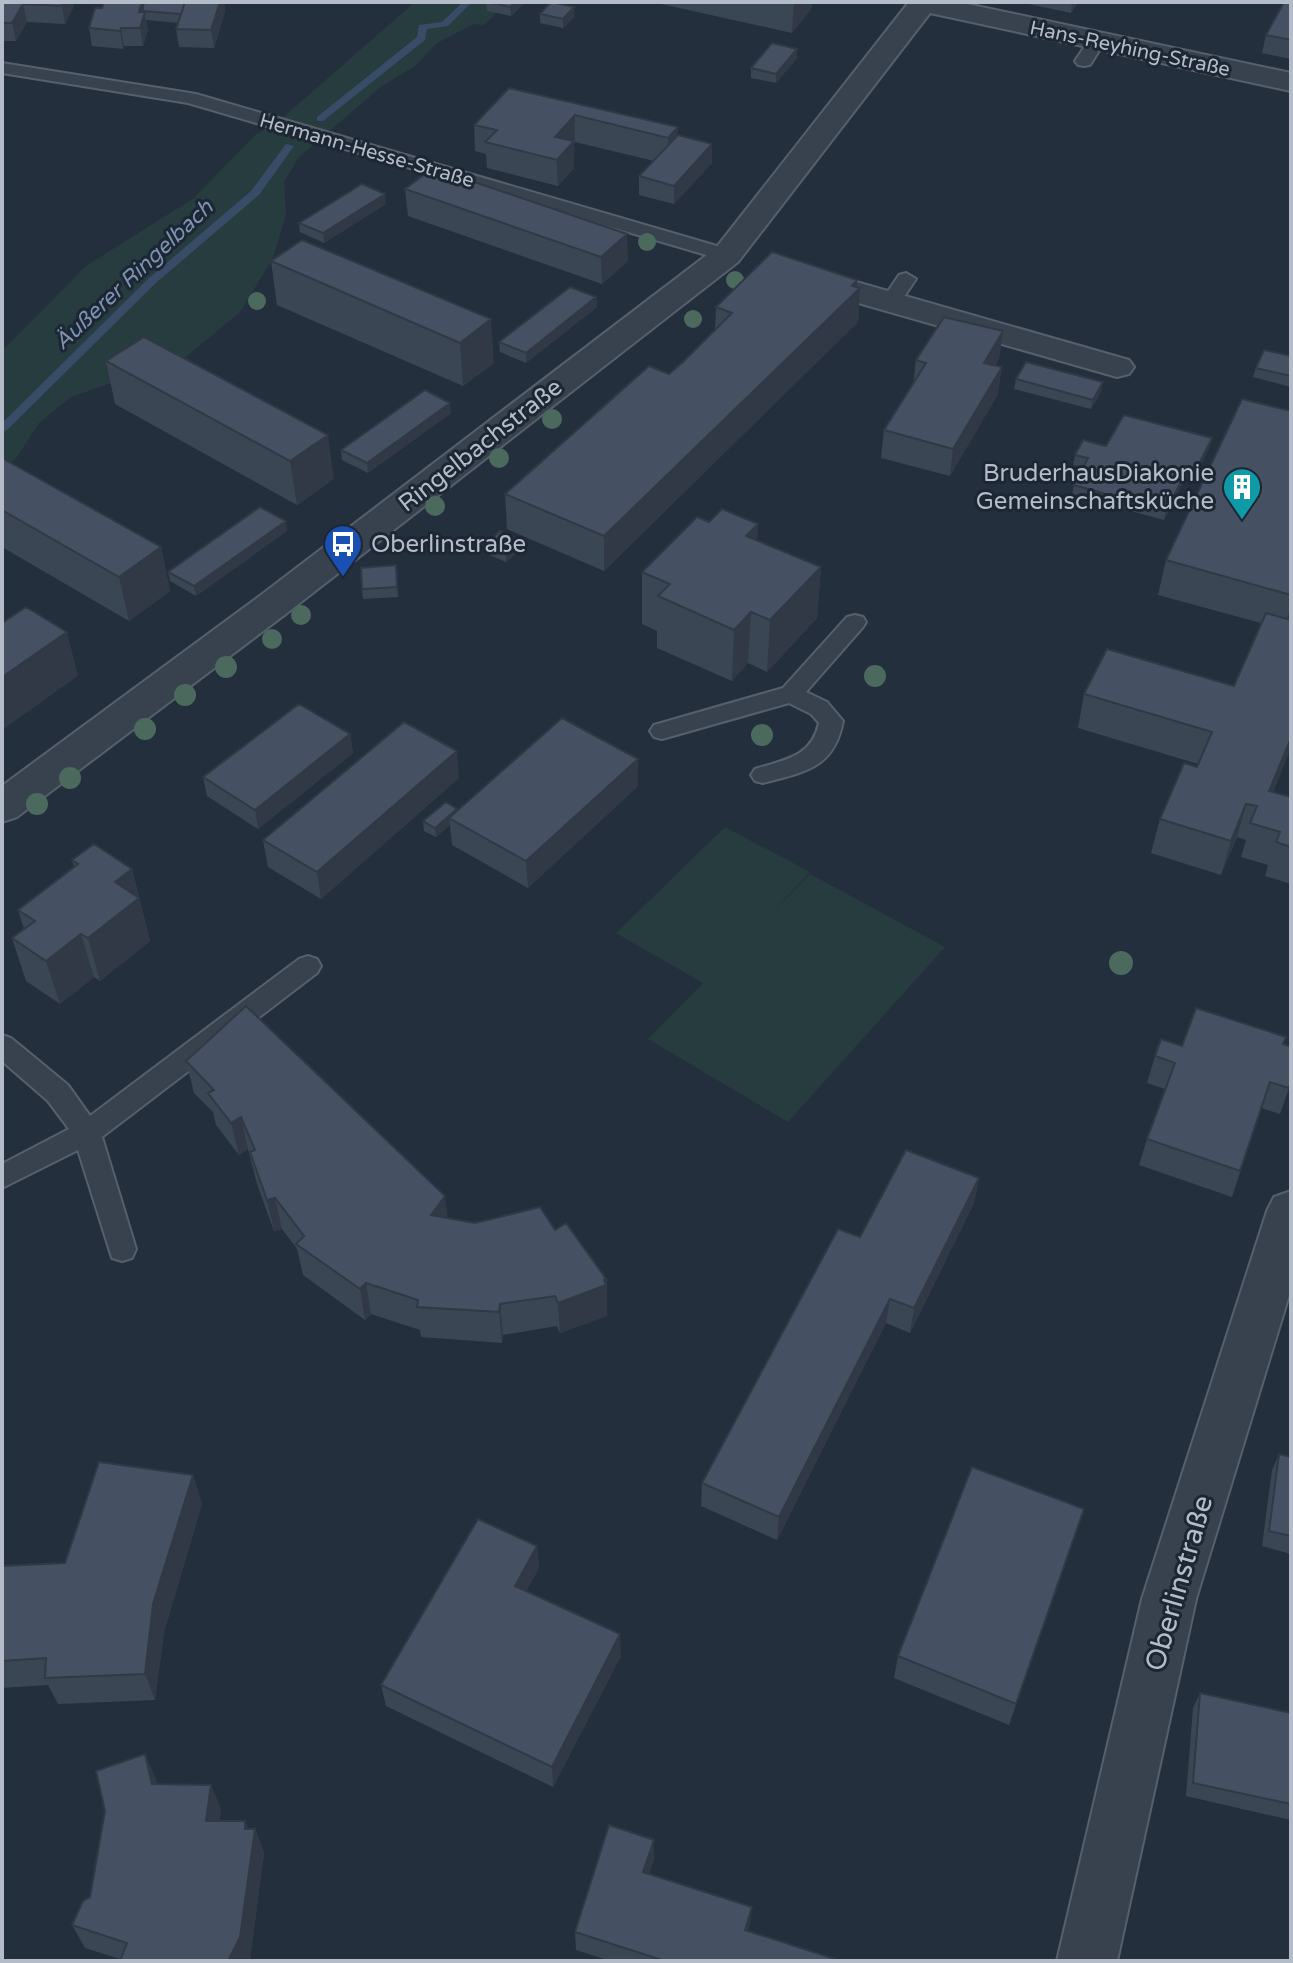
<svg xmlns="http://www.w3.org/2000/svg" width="1293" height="1963" font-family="'Varela Round',sans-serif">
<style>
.green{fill:#263c3f}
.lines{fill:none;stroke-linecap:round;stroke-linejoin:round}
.stream{fill:#394c67;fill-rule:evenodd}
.service-casing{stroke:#565f6c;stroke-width:4}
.minor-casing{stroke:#565f6c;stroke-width:4}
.service{fill:#38414e;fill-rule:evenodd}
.minor{fill:#38414e;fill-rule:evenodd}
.tree{fill:#4b6a5d}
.wall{fill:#3b4654}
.shaded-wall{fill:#303945}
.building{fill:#455162;stroke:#303945;stroke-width:2}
.labels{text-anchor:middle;stroke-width:6;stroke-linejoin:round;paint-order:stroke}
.far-street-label{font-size:20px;fill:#b4bcc9;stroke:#1d2633}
.far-water-label{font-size:22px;font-style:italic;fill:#7c92b1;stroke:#1d2633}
.street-label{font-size:24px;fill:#b4bcc9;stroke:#1d2633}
.poi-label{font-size:24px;fill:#b4bcc9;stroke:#1d2633;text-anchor:end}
.near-street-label{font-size:28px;fill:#b4bcc9;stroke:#1d2633}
</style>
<rect width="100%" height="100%" fill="#242f3e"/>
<!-- green -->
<path class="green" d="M415,2H508L484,25L474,24L437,43L415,66L382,86L299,157L284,182L286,215L273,258L240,312L186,357L71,397L39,423L17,457L2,473V351L86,266L194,198L255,135L280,120Z
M725,827L810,872L766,919L810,874L945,947L788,1122L648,1039L703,983L616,933Z"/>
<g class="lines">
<!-- stream -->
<path class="stream" d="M463,2H472L448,26L427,29L425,40L323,121H317V117L417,37L419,25L442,22Z
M286,144L294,146L259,195L157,282L6,431L2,432V423L149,278L251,191Z"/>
<!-- service casing -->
<g class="service-casing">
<path id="service" d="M1097,36L1105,41L1090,65L1084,66L1078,65L1075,61L1091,37Z
M2,63L196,94L734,251L737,255L734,259H720L188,103L2,73Z
M906,273L916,279L897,307H883L880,303L899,275Z
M855,615L863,617L866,622L863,627L806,692L827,702L843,721C834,769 804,772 763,783L755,781L751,775L755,769C784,760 812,757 819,723L811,714L789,703L662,739L654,737L650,731L654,725L783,688L847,617Z
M308,956L317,959L321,966L317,973L102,1137L136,1249L132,1258L122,1261L112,1258L78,1150L2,1188V1164L69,1129L48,1101L2,1061V1035L11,1038L68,1085L90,1116L299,959Z"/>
</g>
<!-- minor casing -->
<g class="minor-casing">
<path id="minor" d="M909,2H958L1291,73V91L930,13L738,262L287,613L17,817L2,822V786L261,595L716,248Z
M804,267L1129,360L1134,367L1129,374L1117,377L792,284L788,277L792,270Z
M1291,1191V1289L1196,1599L1117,1961H1057L1142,1599L1267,1211L1274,1197Z"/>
</g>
<!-- service -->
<use href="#service" class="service"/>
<!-- minor -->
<use href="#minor" class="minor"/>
</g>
<!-- trees -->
<g class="tree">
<circle cx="647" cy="242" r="9"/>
<circle cx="735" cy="280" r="9"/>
<circle cx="257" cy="301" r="9"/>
<circle cx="693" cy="319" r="9"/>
<circle cx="552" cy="419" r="10"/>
<circle cx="499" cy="458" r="10"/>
<circle cx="435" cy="506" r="10"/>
<circle cx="301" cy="615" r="10"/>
<circle cx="272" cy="639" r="10"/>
<circle cx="226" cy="667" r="11"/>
<circle cx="875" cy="676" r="11"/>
<circle cx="185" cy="695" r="11"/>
<circle cx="145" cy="729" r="11"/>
<circle cx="762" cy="735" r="11"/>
<circle cx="70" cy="778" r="11"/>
<circle cx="37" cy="804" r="11"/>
<circle cx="1121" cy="963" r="12"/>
</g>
<!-- wall -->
<path class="wall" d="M2,2L74,6L65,24L27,22L16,41H2Z
M142,2L143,7L144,2H224L225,12L214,48L179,47L176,29L178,23L146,20L148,30L143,46H124L123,49L92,46L89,28L102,8Z
M486,2H525L511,16L487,11Z
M652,2H812L811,9L792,33Z
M1020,2H1078L1071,13Z
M1291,2V59L1262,53L1266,35Z
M540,14L574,17L563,28L540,23Z
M797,58L776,83L751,78V68Z
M509,88L678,135L712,163L674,204L639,195V176L654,161L575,142L574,144V168L558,186L487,168L486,154L475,151L474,125Z
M405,189L628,261L602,284L408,216Z
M386,204L324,243L300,232L299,223Z
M302,240L494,363L463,386L277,305L271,261Z
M857,287L860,288L858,322L604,571L507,529L505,494L669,374L684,361L715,330L716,307Z
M596,297L597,307L526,363L500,352L499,342Z
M1003,331L999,358L995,366L998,394L950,476L881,458L884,430L913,384L916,360Z
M1291,356V387L1253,377L1256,368Z
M106,361L334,479L297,505L115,404Z
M1016,379L1101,392L1091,409L1014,389Z
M1291,411V612L1288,620L1291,747L1273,792L1291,797V884L1265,876L1268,865L1241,857L1246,840L1237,837L1221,875L1151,853L1160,819L1198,764L1078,728L1084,694L1234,686L1261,623L1158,595L1166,560Z
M451,413L368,473L342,460L341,450Z
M1212,438L1209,448L1193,481L1185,479L1164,520L1072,495L1074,485L1083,467L1073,465L1075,455L1106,446Z
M2,458L161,547L170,591L129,621L2,547Z
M287,531L196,596L170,581L168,572Z
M520,540V550L506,562L487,554L486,544Z
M757,541L821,567L817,618L767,672L748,663L732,681L657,648V631L642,624V572Z
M396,565L398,597L363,599L362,589Z
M350,734L353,753L258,829L207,796L203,777Z
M459,778L321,899L268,867L263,840Z
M638,786L528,888L452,845L450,825L436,837L424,831L423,821L457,809V811Z
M72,860L132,869L150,941L100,981L94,977L60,1004L26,981L12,938L24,929L18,910L74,867Z
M1283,1044L1289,1088L1280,1114L1261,1108L1232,1197L1139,1165L1147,1139L1165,1089L1147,1083L1155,1056L1182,1046Z
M186,1061L448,1218L475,1223L555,1230L607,1280V1316L560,1333L557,1326L503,1335L502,1343L421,1337L420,1330L371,1314L365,1320L303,1275L297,1249L282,1229L274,1231L257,1184L248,1149L239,1155L216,1125L213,1112L194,1093Z
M979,1178L974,1203L910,1333L886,1323L777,1540L701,1506L702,1483L860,1237Z
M1279,1454L1291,1457V1554L1262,1546L1272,1470Z
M193,1475L202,1504L164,1632L155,1700L58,1704L48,1685L2,1688V1566L65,1563Z
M1084,1509L1009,1725L894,1678L898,1656Z
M537,1546L539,1568L526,1591L621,1656L553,1787L386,1706L381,1685Z
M1200,1693L1291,1713V1820L1186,1796L1193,1708Z
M145,1754L157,1784L211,1785L221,1810L219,1821L249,1829H255L264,1853L250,1959H120L85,1948L72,1925L90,1897Z
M654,1840V1859L649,1874L752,1907L748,1931L841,1961H610L576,1950L575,1932Z"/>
<!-- shaded-wall -->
<path class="shaded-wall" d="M63,2H73L74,6L65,24L62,6Z
M142,2L148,30L143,46L140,28L139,12Z
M220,2H224L225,12L214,48L211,30Z
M515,2H525L511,16L510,7Z
M794,2H812L811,9L792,33Z
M1072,2H1078L1071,13Z
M23,4L27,22L16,41L12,23Z
M574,7V17L563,28V19Z
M121,28L124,46L123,49L120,31Z
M797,49V58L776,83V74Z
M575,115L574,168L558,186L555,137Z
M678,127L677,154L668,164V138Z
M712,144V163L674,204V186Z
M385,194L386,204L324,243L323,233Z
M627,234L628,261L602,284L601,257Z
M857,280L856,292L860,288L858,322L604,571V536Z
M596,297L597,307L526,363V353Z
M491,319L494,363L463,386L460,343Z
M1003,331L999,358L980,390L984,363Z
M1002,367L998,394L950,476L953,449Z
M1103,382L1101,392L1091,409L1093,400Z
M450,403L451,413L368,473L367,463Z
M328,435L334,479L297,505L290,461Z
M1212,438L1209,448L1193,481L1195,472Z
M1187,470L1185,479L1164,520L1166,511Z
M286,521L287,531L196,596L194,586Z
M758,524L756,576L746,536Z
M520,540V550L506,562V553Z
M161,547L170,591L129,621L119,577Z
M821,567L817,618L767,672L770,620Z
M1291,604V612L1284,630Z
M751,612L748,663L732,681L734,630Z
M67,632L78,676L2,730V677Z
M350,734L353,753L258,829L255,810Z
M1291,738V747L1259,825L1269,791Z
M457,751L459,778L321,899L317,872Z
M638,759V786L528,888L526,861Z
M1246,804L1237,837L1221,875L1231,841Z
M457,809L458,818H449L450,825L436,837L435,828Z
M132,869L150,941L100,981L88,938L115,882Z
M81,934L94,977L60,1004L46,961Z
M241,1117L248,1149L239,1155L231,1123Z
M979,1178L974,1203L910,1333L914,1308Z
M445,1196L449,1228L431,1215Z
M275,1198L282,1229L274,1231L267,1200Z
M604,1280H607V1316L560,1333L558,1303Z
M366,1283L371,1314L365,1320L360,1289Z
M890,1299L886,1323L777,1540L779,1517Z
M500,1304L503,1335L502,1343L499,1312Z
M193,1475L202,1504L164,1632L155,1700L145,1674L153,1604Z
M537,1546L539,1568L517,1608L515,1586Z
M620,1634L621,1656L553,1787L552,1767Z
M145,1754L156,1779L163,1809L152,1784Z
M211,1785L221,1810L216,1845L206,1821Z
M245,1821L254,1842L255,1829L264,1853L250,1959L249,1961H228Z
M654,1840V1859L643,1891V1872Z
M752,1907L750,1925L743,1948L745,1930Z"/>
<!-- building -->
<path class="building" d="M2,2H63L62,6L23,4L12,23H2Z
M104,2H142L139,12H145L140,28H121L120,31L89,28L95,8H102Z
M144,2H185L181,14L143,11V7Z
M185,2H220L211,30L176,29Z
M488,2H515L510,7Z
M551,2L574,7L563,19L540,14Z
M1284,2H1291V40L1266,35Z
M772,43L797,49L776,74L751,68Z
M509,88L678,127L668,138L575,115L555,137L574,141L557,160L485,142L497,130L474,125Z
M678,135L712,144L674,186L639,176Z
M433,168L627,234L601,257L405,189Z
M362,184L385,194L323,233L299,223Z
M302,240L491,319L460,343L271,261Z
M772,252L857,280L852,286L860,288L604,536L505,494L649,366L669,374L684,361L732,313L716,307Z
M570,287L596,297L526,353L499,342Z
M944,317L1003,331L984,363L1002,367L953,449L884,430L926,363L916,360Z
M144,337L328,435L290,461L106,361Z
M1264,350L1291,356V376L1256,368Z
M1026,362L1103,382L1093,400L1016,379Z
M425,390L450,403L367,463L341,450Z
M1242,399L1291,411V595L1166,560Z
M1124,415L1212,438L1195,472L1187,470L1166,511L1074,485L1088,458L1075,455L1083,440L1106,446Z
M2,458L161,547L119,577L2,510Z
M260,507L286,521L194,586L168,572Z
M722,509L758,524L746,536L821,567L770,620L751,612L734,630L658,596L670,584L642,572L697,517L709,522Z
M500,531L520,540L506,553L486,544Z
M396,565L397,587L362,589L361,568Z
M26,607L67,632L2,677V623Z
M1266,613L1291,620V738L1269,791L1291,797V847L1276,842L1280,832L1250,823L1257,806L1246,804L1231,841L1160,819L1184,763L1197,767L1212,732L1084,694L1107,649L1234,686Z
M299,704L350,734L255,810L203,777Z
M562,718L638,759L526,861L449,818Z
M404,722L457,751L317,872L263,840Z
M446,802L457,809L435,828L423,821Z
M94,844L132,869L115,882L139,898L88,938L81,934L46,961L12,938L35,921L18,910L78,864L72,860Z
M246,1006L445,1196L431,1215L475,1223L540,1207L555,1230L566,1223L607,1280H604L606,1285L558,1303L555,1296L500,1304L499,1312L417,1307L418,1300L366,1283L360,1289L296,1244L304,1236L275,1198L267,1200L250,1152L255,1150L241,1117L231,1123L208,1093L214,1090L186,1061Z
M1196,1008L1286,1037L1283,1044L1291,1047V1083L1289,1088L1270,1082L1240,1171L1147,1139L1175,1063L1155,1056L1161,1039L1182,1046Z
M906,1150L979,1178L914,1308L890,1299L779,1517L702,1483L838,1229L860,1237Z
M1279,1454L1291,1457V1536L1269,1531Z
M99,1462L193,1475L153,1604L145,1674L45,1678L46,1658L2,1661V1566L65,1563Z
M972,1467L1084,1509L1016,1704L898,1656Z
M478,1519L537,1546L515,1586L620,1634L552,1767L381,1685Z
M1200,1693L1291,1713V1804L1193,1783Z
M145,1754L152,1784L211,1785L206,1821H245V1829H255L240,1937L228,1961H120L127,1943L72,1925L83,1901L90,1897L105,1811L96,1771Z
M609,1825L654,1840L643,1872L752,1907L745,1930L841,1961H665L575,1932Z"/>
<!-- icons -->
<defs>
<g id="building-pin" transform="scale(2)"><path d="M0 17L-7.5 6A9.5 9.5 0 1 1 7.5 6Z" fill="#0f9aa8" stroke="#1d2633"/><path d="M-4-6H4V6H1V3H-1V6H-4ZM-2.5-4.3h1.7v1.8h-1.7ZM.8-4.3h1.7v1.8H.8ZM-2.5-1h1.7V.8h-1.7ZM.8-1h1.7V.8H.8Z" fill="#fff"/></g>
<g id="bus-pin" transform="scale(2)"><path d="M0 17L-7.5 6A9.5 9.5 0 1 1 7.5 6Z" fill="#1a4fb4" stroke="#1d2633"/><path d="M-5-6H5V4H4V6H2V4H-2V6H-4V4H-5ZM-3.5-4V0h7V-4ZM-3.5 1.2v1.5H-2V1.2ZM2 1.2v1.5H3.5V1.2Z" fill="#fff"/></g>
</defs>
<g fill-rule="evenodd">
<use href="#building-pin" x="1242" y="487"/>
<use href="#bus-pin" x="343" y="544"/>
</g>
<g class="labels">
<!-- far-street labels -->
<g class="far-street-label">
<text transform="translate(1130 48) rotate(12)" y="7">Hans-Reyhing-Straße</text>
<text transform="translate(367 150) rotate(16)" y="7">Hermann-Hesse-Straße</text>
</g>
<!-- far-water labels -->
<g class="far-water-label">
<text transform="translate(133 274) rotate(-43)" y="8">Äußerer Ringelbach</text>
</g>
<!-- street labels -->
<g class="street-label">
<text transform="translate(480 445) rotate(-38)" y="8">Ringelbachstraße</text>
</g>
<!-- poi labels -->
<g class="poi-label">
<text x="1214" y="481">BruderhausDiakonie<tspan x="1214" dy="28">Gemeinschaftsküche</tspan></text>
<text x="371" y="552" text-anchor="start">Oberlinstraße</text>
</g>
<!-- near-street labels -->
<g class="near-street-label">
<text transform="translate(1178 1583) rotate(-74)" y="10">Oberlinstraße</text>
</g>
</g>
<!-- border -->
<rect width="1293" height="1963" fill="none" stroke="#b4bcc9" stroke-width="8"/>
</svg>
